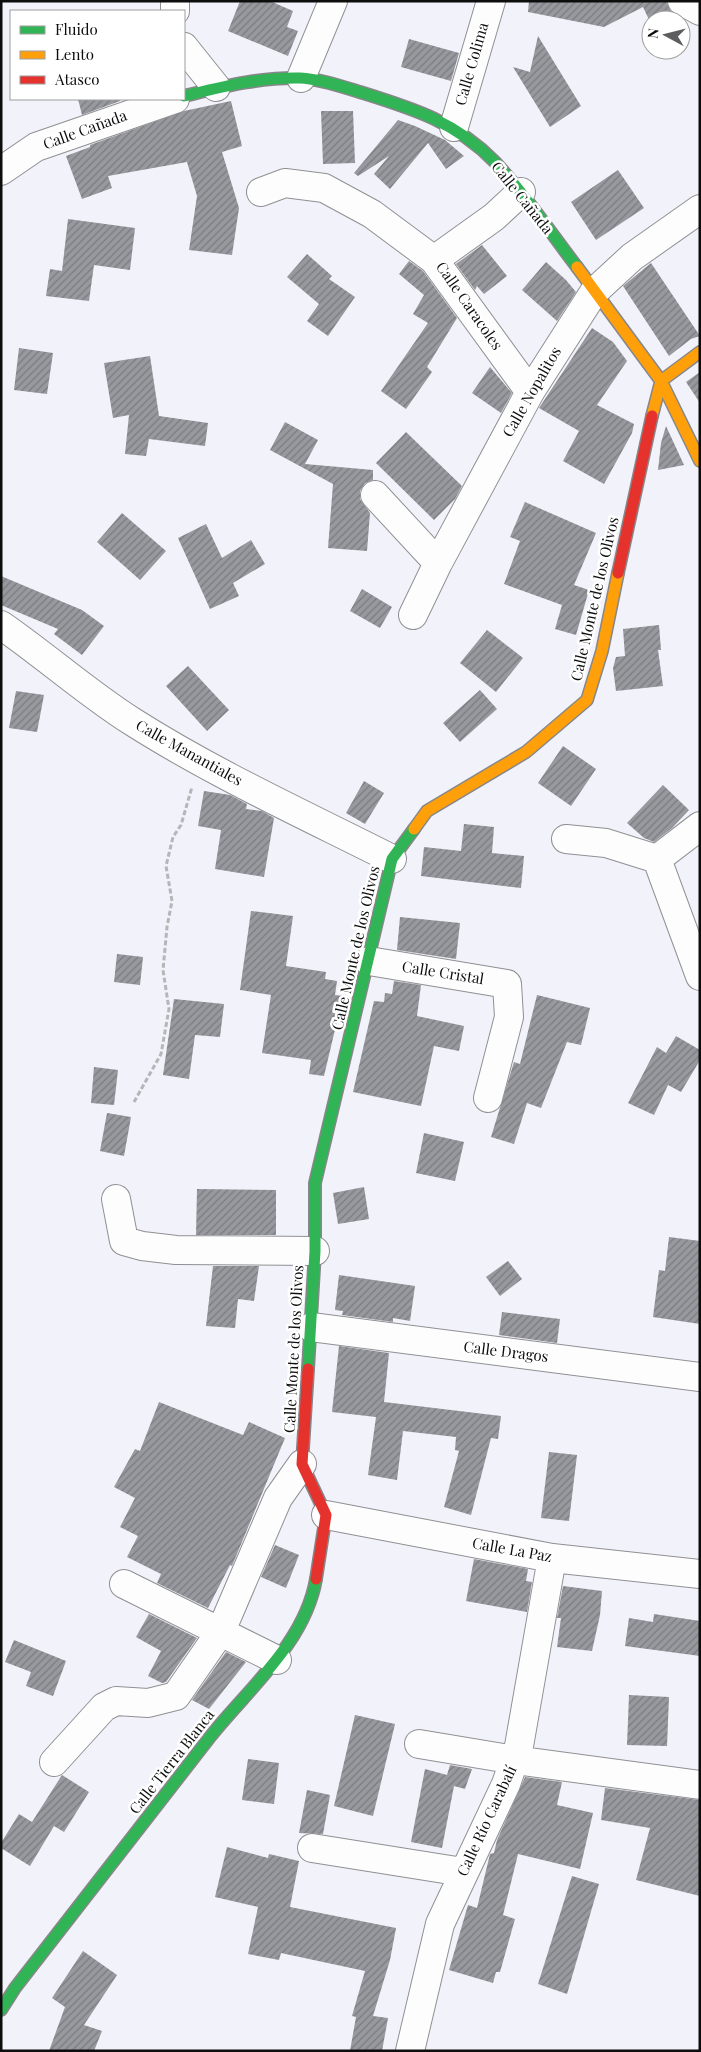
<svg xmlns="http://www.w3.org/2000/svg" width="701" height="2052" font-family="'Playfair Display',serif">
<style>
.building{fill:url(#building-hatch)}
.lines{fill:none;stroke-linecap:round;stroke-linejoin:round}
.street-casing{stroke:#909094;stroke-width:30}
.fast-casing{stroke:#87878a;stroke-width:14}
.slow-casing{stroke:#87878a;stroke-width:14}
.jam-casing{stroke:#87878a;stroke-width:14}
.path{stroke:#b6b6b8;stroke-width:3;stroke-dasharray:5 2.5;stroke-linecap:butt}
.street{stroke:#fdfdfe;stroke-width:28}
.fast{stroke:#30b455;stroke-width:11}
.slow{stroke:#ff9f0a;stroke-width:11}
.jam{stroke:#e5322d;stroke-width:11}
.labels{text-anchor:middle;stroke-width:5;stroke-linejoin:round;paint-order:stroke}
.street-label{font-size:15px;fill:#0d0d0d;stroke:#fff}
</style>
<defs>
<pattern id="building-hatch" width="6" height="6" patternUnits="userSpaceOnUse" patternTransform="scale(1.25)"><rect width="6" height="6" fill="#98999e"/><path d="M-1 1l2-2M0 6l6-6M5 7l2-2" fill="none" stroke="#7a7b7f"/></pattern>
</defs>
<rect width="100%" height="100%" fill="#f2f2fa"/>
<!-- building -->
<path class="building" d="M240,1H270L293,11L287,27L298,31L288,56L228,31Z
M529,1H666L675,20H651V24L643,7L604,27L528,12Z
M538,36L581,106L550,127L513,67L530,72Z
M409,39L459,53L451,81L401,67Z
M78,99H120V101L82,115Z
M231,101L242,146L222,152L239,208L232,255L189,250L197,196L187,162L108,176L112,188L82,199L66,156L90,147V145L184,111Z
M321,111H353L355,163L323,164Z
M398,120L415,126L445,140L464,156L446,169L428,143L390,189L374,174L389,156L358,176L354,173Z
M618,170L644,208L596,240L571,202Z
M68,219L135,228L130,270L94,265L89,301L46,296L50,269L62,271Z
M482,245L507,276L484,294L477,286L475,290L456,264Z
M307,254L332,276L329,279L355,297L328,336L307,321L319,304L287,277Z
M409,261L423,271L457,318L427,367L432,372L406,409L381,391L428,323L413,314L424,295L399,274Z
M546,262L566,280L576,292L557,321L522,290Z
M651,263L700,336L691,339L669,356L623,286Z
M592,328L613,342L627,361L597,405L634,424L632,433L604,484L563,461L579,431L539,408Z
M19,348L53,353L47,394L14,390Z
M150,356L159,416L208,423L205,446L149,439L146,456L125,454L129,415L113,418L104,363Z
M490,367L512,393L501,413L472,393Z
M700,372V403L686,382Z
M285,422L318,440L305,464L373,470V480L365,483L360,491V499L370,513L367,551L328,548L333,484L270,450Z
M666,426L684,465L658,470L661,443Z
M406,432L462,486L455,499L434,520L376,463Z
M525,502L596,533L574,585L589,590L576,635L555,629L562,605L504,584L520,541L510,537Z
M122,513L166,551L140,580L97,542Z
M206,524L222,558L251,540L265,564L233,583L239,596L210,609L178,538Z
M1,576L82,610L104,626L82,655L54,634L58,629L1,605Z
M362,589L392,607L380,628L350,611Z
M659,625L661,650H658L663,686L616,691L613,668L616,657L625,656L623,629Z
M487,630L523,658L496,692L460,663Z
M188,666L229,710L207,731L166,686Z
M480,690L497,709L460,742L443,723Z
M16,691L44,695L37,732L9,728Z
M563,746L596,769L571,806L538,783Z
M364,781L384,793L365,824L346,813Z
M663,785L689,810L672,828L654,842L644,838L627,823Z
M204,791L230,795L247,804L246,809L262,811L274,818L264,877L215,869L221,830L198,826Z
M464,824L494,827L492,853L524,856L521,888L421,876L424,847L461,851Z
M251,911L293,916L286,966L326,972L325,979L337,981L335,995L343,996L324,1076L309,1074L311,1060L262,1053L271,995L240,990Z
M400,917L460,923L456,959L397,950Z
M117,954L143,957L140,985L114,982Z
M394,981L421,985L417,1016L464,1026L459,1051L434,1046L421,1106L353,1092L374,1001L384,1002L385,993L392,994Z
M537,995L590,1008L581,1045L567,1042L541,1108L527,1103L514,1144L491,1137L514,1062L520,1064Z
M174,999L224,1004L220,1037L195,1035L189,1079L163,1075Z
M676,1036L700,1050V1060L681,1092L668,1085L654,1115L628,1103L657,1047L666,1053Z
M94,1067L118,1070L114,1105L91,1103Z
M107,1113L131,1117L124,1156L100,1151Z
M424,1133L464,1142L455,1181L416,1173Z
M364,1187L369,1219L338,1224L333,1193Z
M197,1189L276,1190V1235H196Z
M669,1237L700,1241V1324L653,1317L659,1270L665,1271Z
M508,1261L522,1279L500,1296L486,1277Z
M213,1266H259L254,1301L238,1299L235,1328L206,1326Z
M339,1275L415,1286L410,1321L393,1318V1322L342,1315L343,1311L335,1310Z
M502,1312L560,1319L557,1343L499,1335Z
M339,1346L389,1353L384,1402L501,1416L498,1439L491,1438L471,1515L444,1507L459,1451L455,1450L456,1437L403,1431L397,1480L368,1475L376,1417L332,1412Z
M159,1402L243,1435L249,1422L285,1438L232,1566L230,1565L208,1608L157,1583L161,1574L127,1557L138,1536L120,1527L135,1498L114,1487L135,1449L140,1451Z
M549,1452L577,1455L569,1521L541,1518Z
M275,1545L299,1555L286,1588L261,1577Z
M474,1559L528,1569L526,1581L532,1582L527,1612L466,1601Z
M563,1586L602,1591L600,1615L592,1651L557,1647L561,1618H557Z
M149,1614L197,1638L166,1682L162,1683L148,1676L161,1651L136,1637Z
M654,1614L700,1621V1656L625,1646L629,1618L653,1622Z
M14,1640L66,1661L53,1696L26,1686L31,1672L5,1662Z
M226,1652L246,1662L209,1709L192,1700Z
M629,1695L669,1697L667,1746L627,1745Z
M355,1715L395,1724L373,1816L334,1806Z
M248,1759L279,1763L274,1804L242,1800Z
M450,1765L472,1769L465,1789L454,1786L442,1848L411,1842L425,1769L447,1775Z
M62,1775L89,1792L64,1832L54,1826L30,1866L1,1848V1843L19,1814L32,1822Z
M525,1777L562,1782L557,1805L593,1813L580,1869L518,1854L503,1915L515,1919L500,1972H496L493,1983L449,1970L468,1905L477,1908L490,1854L494,1853L497,1840Z
M605,1788L700,1800V1896L636,1880L650,1828L601,1820Z
M307,1790L330,1795L323,1834L299,1833Z
M227,1847L268,1858L269,1854L299,1861L290,1907L396,1928L390,1960L373,2016L388,2018L382,2051H350L356,2017L352,2016L365,1971L281,1953L279,1960L248,1954L258,1907L215,1897Z
M572,1876L599,1884L567,1994L538,1984Z
M83,1951L117,1975L84,2025L102,2031L94,2051H49L65,2007L52,1998Z"/>
<g class="lines">
<!-- street casing -->
<g class="street-casing">
<path id="street" d="M175,1V11
M682,1L700,11
M184,47L216,87
M301,78L333,1
M454,127L491,1
M1,171L36,147L175,99
M261,192L285,183L324,188L372,214L434,260L530,392
M434,260L494,217L521,192
M375,495L438,563
M413,615L438,563L530,392L594,292L632,257L700,209
M1,625C46,656 87,693 133,722C215,774 305,815 392,859
M566,839L606,843L657,859L700,826
M657,859L700,976
M369,961L507,984L509,1017L488,1098
M116,1199L124,1241L142,1246L176,1250L315,1251
M311,1327L700,1377
M326,1515L552,1558L700,1574
M124,1584L277,1660
M419,1744L515,1760L700,1785
M54,1762L104,1707L116,1701L148,1703L176,1696L221,1631L278,1498L302,1464
M312,1848L463,1872
M410,2051L440,1924L506,1784L519,1746L552,1558"/>
</g>
<!-- fast casing -->
<g class="fast-casing">
<path id="fast" d="M184,96C222,87 260,77 300,78C321,79 343,87 363,93C414,109 456,122 495,162C525,194 550,232 577,267
M308,1369L315,1251V1183L392,859L414,829
M1,2010L15,1988C80,1904 145,1821 210,1737C248,1689 305,1643 316,1579"/>
</g>
<!-- slow casing -->
<g class="slow-casing">
<path id="slow" d="M577,267L661,381L700,461
M652,416L661,381L700,352
M414,829L427,811L526,752L587,700L602,651L618,573"/>
</g>
<!-- jam casing -->
<g class="jam-casing">
<path id="jam" d="M618,573L652,416
M308,1369L302,1464L326,1515L316,1579"/>
</g>
<!-- path -->
<path class="path" d="M134,1102L161,1054L169,1009L163,970L167,927L172,901L166,866L173,837L181,825L192,787"/>
<!-- street -->
<use href="#street" class="street"/>
<!-- fast -->
<use href="#fast" class="fast"/>
<!-- slow -->
<use href="#slow" class="slow"/>
<!-- jam -->
<use href="#jam" class="jam"/>
</g>
<g class="labels">
<!-- street labels -->
<g class="street-label">
<text transform="translate(472 64) rotate(-74)" y="5">Calle Colima</text>
<text transform="translate(85 130) rotate(-20)" y="5">Calle Cañada</text>
<text transform="translate(522 198) rotate(51)" y="5">Calle Cañada</text>
<text transform="translate(469 306) rotate(55)" y="5">Calle Caracoles</text>
<text transform="translate(532 392) rotate(-60)" y="5">Calle Nopalitos</text>
<text transform="translate(595 599) rotate(-77)" y="5">Calle Monte de los Olivos</text>
<text transform="translate(189 753) rotate(29)" y="5">Calle Manantiales</text>
<text transform="translate(356 948) rotate(-77)" y="5">Calle Monte de los Olivos</text>
<text transform="translate(443 973) rotate(9)" y="5">Calle Cristal</text>
<text transform="translate(294 1349) rotate(-87)" y="5">Calle Monte de los Olivos</text>
<text transform="translate(506 1352) rotate(7)" y="5">Calle Dragos</text>
<text transform="translate(512 1550) rotate(10)" y="5">Calle La Paz</text>
<text transform="translate(172 1762) rotate(-52)" y="5">Calle Tierra Blanca</text>
<text transform="translate(487 1821) rotate(-65)" y="5">Calle Río Carabalí</text>
</g>
</g>
<!-- border -->
<rect width="701" height="2052" fill="none" stroke="#0d0d0d" stroke-width="5"/>
<!-- legend -->
<rect x="10" y="10" width="175" height="90" fill="#ffffff" stroke="#9e9e9e"/>
<rect x="20" y="26" width="25" height="8" fill="#30b455" stroke="#9e9e9e"/>
<text x="55" y="35" font-size="15" fill="#0d0d0d">Fluido</text>
<rect x="20" y="51" width="25" height="8" fill="#ff9f0a" stroke="#9e9e9e"/>
<text x="55" y="60" font-size="15" fill="#0d0d0d">Lento</text>
<rect x="20" y="76" width="25" height="8" fill="#e5322d" stroke="#9e9e9e"/>
<text x="55" y="85" font-size="15" fill="#0d0d0d">Atasco</text>
<!-- north arrow -->
<g transform="translate(666 35) rotate(277)"><circle r="24" fill="#ffffff" stroke="#9e9e9e"/>
<path d="M0-4L9 19L0 12L-9 19Z" fill="#5d5d60"/>
<text y="-8" font-size="14" font-weight="bold" text-anchor="middle" fill="#0d0d0d">N</text>
</g>
</svg>
